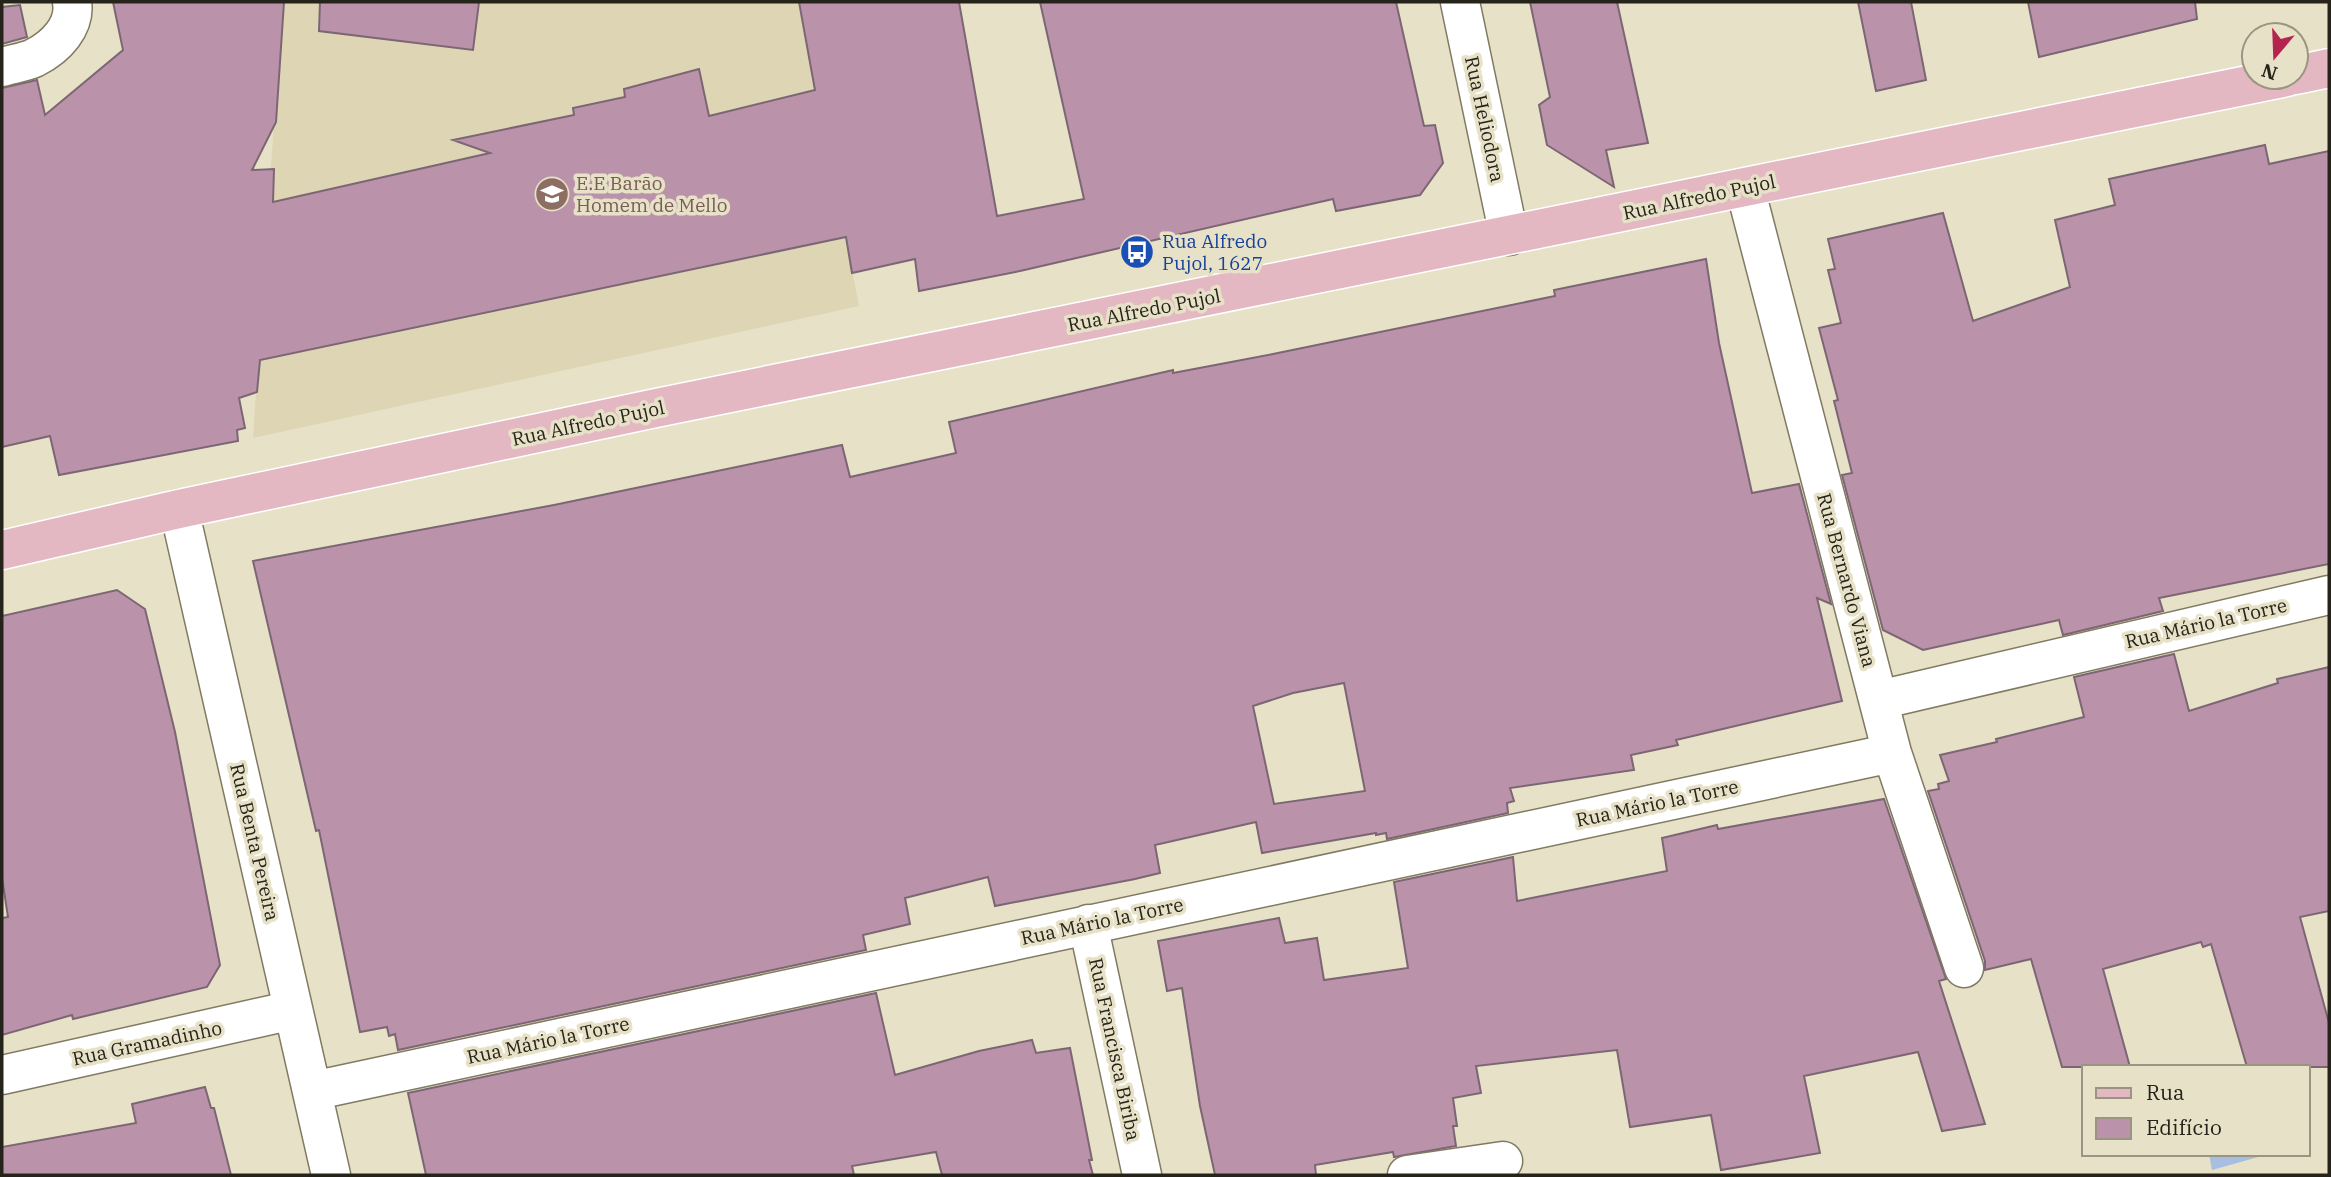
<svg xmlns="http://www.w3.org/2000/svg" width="2331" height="1177" font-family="'IBM Plex Serif',serif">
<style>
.built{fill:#ddd5b3}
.water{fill:#a5bee1}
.building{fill:#ba93ab;stroke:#7d6674;stroke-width:2;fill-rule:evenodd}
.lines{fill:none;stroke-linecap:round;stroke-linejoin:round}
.minor-casing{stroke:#807a63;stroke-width:41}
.major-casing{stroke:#fff;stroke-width:41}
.minor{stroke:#fff;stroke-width:38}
.major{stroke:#e3b8c2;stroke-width:38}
.labels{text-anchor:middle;stroke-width:7;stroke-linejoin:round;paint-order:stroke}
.street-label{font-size:19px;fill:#26241a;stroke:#e7e1c7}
.education-label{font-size:19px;fill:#785e54;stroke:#e7e1c7;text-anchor:start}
.transit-label{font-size:19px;fill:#164399;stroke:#e7e1c7;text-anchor:start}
</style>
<rect width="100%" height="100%" fill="#e7e1c7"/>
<!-- built -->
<path class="built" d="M282,2H798L859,306L253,438Z"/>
<!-- water -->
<path class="water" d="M2209,1154H2269L2212,1170Z"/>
<!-- building -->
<path class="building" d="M113,2H284L276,122L252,170L274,169L273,202L490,153L453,140L574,115L573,108L625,97L624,89L699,69L709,116L815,90L799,2H959L997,216L1084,199L1040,2H1396L1424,126L1435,125L1443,163L1420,195L1336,211L1333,199L1020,271L919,291L915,259L852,273L846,237L260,360L257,392L239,398L245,428L237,430L238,441L59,475L50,436L2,447V88L37,80L45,115L123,50Z
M320,2H479L473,50L319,31Z
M1530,2H1617L1648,143L1606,150L1614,187L1547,145L1539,105L1550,97Z
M1858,2H1911L1926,80L1876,91Z
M2028,2H2195L2197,19L2039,57Z
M20,5L27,37L2,44V7Z
M2265,145L2269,164L2329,151V564L2159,598L2163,611L2063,635L2059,620L1923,650L1883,630L1842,475L1852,473L1834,401L1838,400L1819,328L1841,323L1828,270L1835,269L1828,239L1943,213L1973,321L2070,287L2055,220L2115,205L2109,179Z
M1706,259L1719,343L1752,493L1799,484L1831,604L1817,598L1842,701L1676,740L1678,745L1631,755L1634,770L1510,788L1514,801L1507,803L1508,813L1387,839L1386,833L1376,835V833L1262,853L1256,822L1155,845L1160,873L1135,879L995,906L988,877L905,898L910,924L863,935L866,950L398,1050L395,1034L389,1036L387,1027L360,1032L319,830L316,831L253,561L554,505L842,445L850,477L956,453L949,422L1173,370V373L1273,354L1555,296L1554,290ZM1344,683L1365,791L1274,804L1253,706L1293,693Z
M117,590L145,609L175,732L220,965L207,987L73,1019L72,1015L2,1035V918L8,917L2,878V616Z
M2174,654L2189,711L2278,683L2277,679L2329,667V911L2300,917L2329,1023V1067H2247L2211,944L2203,947L2201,942L2103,969L2130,1067H2062L2031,959L1985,970V961L1928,791L1939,789L1938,784L1949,781L1940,755L1997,742L1996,739L2084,717L2074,677Z
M1884,799L1946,979L1939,981L1985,1124L1942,1131L1918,1052L1804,1076L1820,1153L1721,1170L1711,1115L1630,1127L1617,1050L1476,1066L1481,1093L1453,1098L1457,1126H1453L1456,1146L1394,1157L1393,1152L1315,1165L1316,1175H1215L1200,1106L1182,988L1167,991L1158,941L1279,918L1285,943L1317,938L1324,980L1408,968L1394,882L1513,857L1517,901L1667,871L1662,838L1717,825L1718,829Z
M876,993L895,1075L979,1051L1032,1040L1036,1053L1070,1048L1092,1160H1089L1093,1175H942L936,1152L852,1166L854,1175H426L408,1093Z
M205,1087L211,1108H214L231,1175H2V1147L136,1123L132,1104Z"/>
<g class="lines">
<!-- minor casing -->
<g class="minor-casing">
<path id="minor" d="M1460,2L1509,236
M2,67C12,64 25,62 34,58C56,47 76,26 72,2
M1745,188L1892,753L1964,968
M179,509L331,1175
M1879,700L2329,595
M1088,924L1142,1175
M2,1075L293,1010
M312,1091L1892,753
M1407,1175L1503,1161"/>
</g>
<!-- major casing -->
<g class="major-casing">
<path id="major" d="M2296,75L2329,68
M2,550L179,509L656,408L2287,77"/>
</g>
<!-- minor -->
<use href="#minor" class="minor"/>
<!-- major -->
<use href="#major" class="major"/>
</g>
<!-- icons -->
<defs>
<g id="school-disc" transform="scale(1.75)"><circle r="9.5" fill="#8d6e63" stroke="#e7e1c7"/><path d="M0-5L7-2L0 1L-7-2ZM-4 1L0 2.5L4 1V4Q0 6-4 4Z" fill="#fff"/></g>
<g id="bus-disc" transform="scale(1.75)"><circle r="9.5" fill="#1a4fb4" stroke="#e7e1c7"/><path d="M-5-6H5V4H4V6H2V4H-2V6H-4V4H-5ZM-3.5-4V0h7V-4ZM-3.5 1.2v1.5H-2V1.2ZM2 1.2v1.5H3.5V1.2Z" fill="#fff"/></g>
</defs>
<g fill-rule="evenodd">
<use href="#school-disc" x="552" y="194"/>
<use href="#bus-disc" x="1137" y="252"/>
</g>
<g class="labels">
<!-- street labels -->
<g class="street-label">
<text transform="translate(1485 119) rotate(78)" y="7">Rua Heliodora</text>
<text transform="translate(1699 197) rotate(-12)" y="7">Rua Alfredo Pujol</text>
<text transform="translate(1144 310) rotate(-11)" y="7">Rua Alfredo Pujol</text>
<text transform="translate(588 423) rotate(-12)" y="7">Rua Alfredo Pujol</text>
<text transform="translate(1847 580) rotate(75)" y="7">Rua Bernardo Viana</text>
<text transform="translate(2206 623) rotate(-13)" y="7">Rua Mário la Torre</text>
<text transform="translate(1657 803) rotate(-12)" y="7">Rua Mário la Torre</text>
<text transform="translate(255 842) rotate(77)" y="7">Rua Benta Pereira</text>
<text transform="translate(1102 921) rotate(-12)" y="7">Rua Mário la Torre</text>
<text transform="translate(548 1040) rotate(-12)" y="7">Rua Mário la Torre</text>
<text transform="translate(147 1043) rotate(-12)" y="7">Rua Gramadinho</text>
<text transform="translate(1115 1049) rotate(78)" y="7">Rua Francisca Biriba</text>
</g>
<!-- education labels -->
<g class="education-label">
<text x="576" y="190">E.E Barão<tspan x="576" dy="22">Homem de Mello</tspan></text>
</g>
<!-- transit labels -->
<g class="transit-label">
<text x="1162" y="248">Rua Alfredo<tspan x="1162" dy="22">Pujol, 1627</tspan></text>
</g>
</g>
<!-- border -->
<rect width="2331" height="1177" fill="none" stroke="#26241a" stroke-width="7"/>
<!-- legend -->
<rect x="2082" y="1065" width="228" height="91" fill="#e7e1c7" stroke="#9a9582" stroke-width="2"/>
<rect x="2096" y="1088" width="35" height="10" fill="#e3b8c2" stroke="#9a9582" stroke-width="2"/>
<text x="2146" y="1100" font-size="21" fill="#26241a">Rua</text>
<rect x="2096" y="1118" width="35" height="21" fill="#ba93ab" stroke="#9a9582" stroke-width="2"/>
<text x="2146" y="1135" font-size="21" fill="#26241a">Edifício</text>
<!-- north arrow -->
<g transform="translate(2275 56) rotate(199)"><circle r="33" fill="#e7e1c7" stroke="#9a9582" stroke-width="2"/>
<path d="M0-5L12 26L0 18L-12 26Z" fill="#b5244e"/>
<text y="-10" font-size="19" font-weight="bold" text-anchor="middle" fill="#26241a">N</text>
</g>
</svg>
